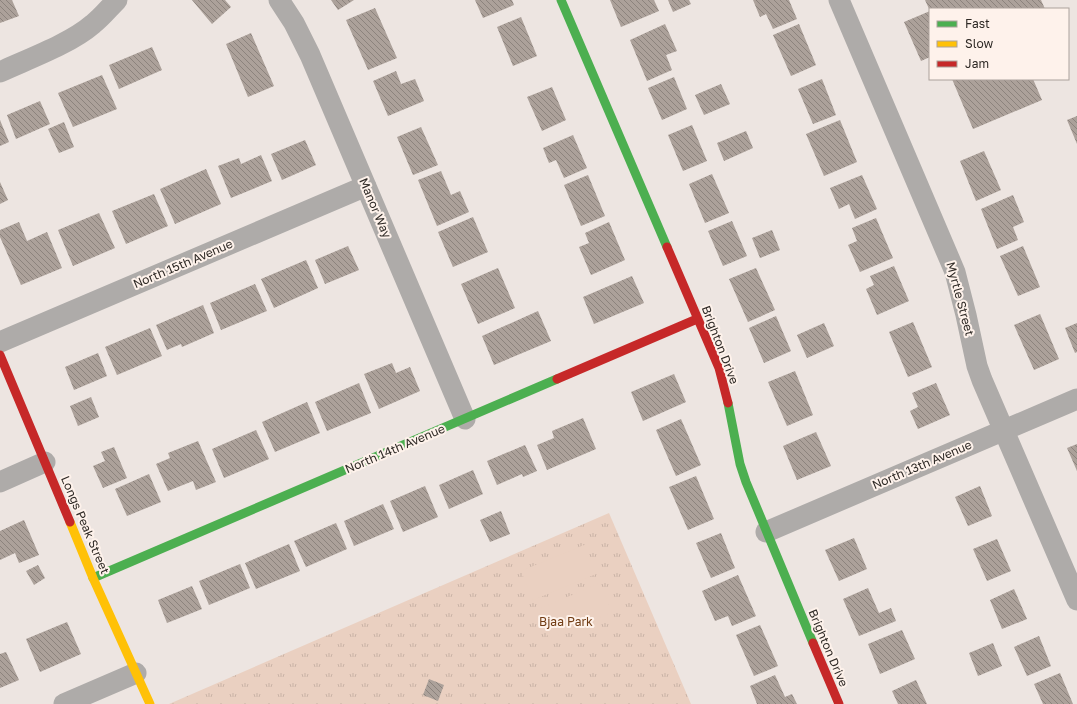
<svg xmlns="http://www.w3.org/2000/svg" width="1077" height="704" font-family="'Golos Text',sans-serif">
<style>
.park{fill:url(#park-tufts)}
.pitch{fill:#ead0c1}
.building{fill:url(#building-back-hatch)}
.lines{fill:none;stroke-linecap:round;stroke-linejoin:round}
.street{stroke:#aeaba9;stroke-width:21}
.fast{stroke:#4caf50;stroke-width:9}
.slow{stroke:#ffc107;stroke-width:9}
.jam{stroke:#c62828;stroke-width:9}
.labels{text-anchor:middle;stroke-width:4;stroke-linejoin:round;paint-order:stroke}
.street-label{font-size:12px;fill:#2e2925;stroke:#fef2eb}
.park-label{font-size:12px;fill:#713c14;stroke:#fef2eb}
</style>
<defs>
<pattern id="park-tufts" width="24" height="20" patternUnits="userSpaceOnUse"><rect width="24" height="20" fill="#ead0c1"/><path d="M3 7l-1-3M5 7V3M7 7l1-3M15 17l-1-3M17 17v-4M19 17l1-3" fill="none" stroke="#c9b3a6"/></pattern>
<pattern id="building-back-hatch" width="6" height="6" patternUnits="userSpaceOnUse"><rect width="6" height="6" fill="#aca19a"/><path d="M-1 5l2 2M0 0l6 6M5-1l2 2" fill="none" stroke="#8c837d"/></pattern>
</defs>
<rect width="100%" height="100%" fill="#ede5e1"/>
<!-- park -->
<path class="park" d="M609,513L691,704H169Z"/>
<!-- pitch -->
<path class="pitch" d="M584,545L596,574L533,600L521,571Z
M600,583L612,612L549,639L537,610Z"/>
<!-- building -->
<path class="building" d="M0,0H12L19,16L0,23Z
M192,0H225L231,7L212,24Z
M331,0H354L338,10Z
M475,0H512L514,5L483,18Z
M610,0H654L659,11L621,27Z
M668,0H689L691,4L673,12Z
M753,0H789L797,19L773,29L766,14L760,17Z
M925,0H1041L1045,9H930V57L921,61L904,22L930,11Z
M375,8L397,58L368,70L346,20Z
M521,17L537,56L513,66L497,27Z
M665,24L677,51L666,55L672,70L647,81L630,40Z
M799,24L816,65L791,76L773,35Z
M251,33L274,86L248,97L226,44Z
M152,47L162,70L119,89L109,65Z
M396,71L401,84L415,79L424,101L388,116L373,81Z
M102,75L117,109L73,127L58,93Z
M674,77L687,109L662,120L648,88Z
M822,79L836,115L813,124L798,89Z
M952,79H1033L1042,100L973,129Z
M721,84L730,104L704,115L695,95Z
M552,87L566,120L542,131L527,97Z
M40,101L50,124L16,139L7,115Z
M1077,116V144L1067,120Z
M0,120L9,142L0,146Z
M840,120L857,162L824,176L806,134Z
M64,122L74,147L59,153L48,129Z
M692,125L707,161L683,171L668,135Z
M421,127L438,165L413,175L397,137Z
M746,131L753,148L724,161L717,143Z
M573,135L587,168L564,178L556,160L549,163L543,148Z
M305,140L316,165L282,180L271,154Z
M984,151L1001,190L976,201L960,161Z
M261,155L272,181L231,198L218,166L239,158L241,164Z
M206,169L221,204L175,224L160,189Z
M441,171L451,195L460,191L469,212L437,226L418,180Z
M712,174L729,213L705,223L689,184Z
M588,175L605,216L581,226L564,185Z
M862,175L877,209L855,219L849,204L839,209L830,188Z
M0,182L8,200L0,204Z
M154,194L168,226L126,244L112,211Z
M1013,195L1024,222L1013,227L1018,240L997,249L981,209Z
M99,213L115,248L73,266L58,230Z
M473,217L488,252L453,267L438,232Z
M876,218L893,258L860,272L848,245L857,241L852,228Z
M732,221L747,256L723,266L708,231Z
M19,222L27,241L47,232L62,268L21,285L0,237V230Z
M609,222L625,260L591,275L579,247L589,243L585,233Z
M772,230L780,250L760,258L752,238Z
M348,246L359,270L325,284L315,260Z
M1023,246L1040,287L1018,296L1000,256Z
M306,260L318,288L274,308L261,279Z
M894,266L909,301L877,315L866,289L874,285L870,276Z
M498,268L515,308L478,324L461,284Z
M756,268L775,310L748,322L729,279Z
M632,276L644,303L594,324L583,297Z
M255,284L267,311L221,330L210,303Z
M203,305L214,333L182,347L181,344L167,350L156,325Z
M538,311L551,341L494,365L482,336Z
M1040,314L1059,359L1034,370L1014,325Z
M776,316L791,351L764,363L749,328Z
M913,322L932,367L908,377L889,332Z
M824,323L834,346L807,358L797,335Z
M1077,323V352L1075,353L1065,328Z
M150,328L162,356L117,375L105,347Z
M98,353L107,376L74,390L65,367Z
M392,363L396,373L410,367L420,391L379,409L364,374Z
M795,371L813,415L787,426L768,382Z
M674,374L686,402L643,421L631,392Z
M359,383L371,413L327,431L315,402Z
M936,383L950,415L918,429L910,411L918,407L912,393Z
M91,397L99,417L78,426L70,406Z
M307,402L320,433L275,452L262,422Z
M583,418L596,449L547,470L537,445L554,438L552,431Z
M681,419L701,465L676,476L656,430Z
M256,430L269,459L224,478L212,449Z
M816,432L831,466L797,480L783,446Z
M198,441L216,482L196,490L193,481L168,491L156,464L170,458L168,453Z
M1077,444V471L1067,448Z
M525,445L537,471L523,477L522,474L497,485L487,461Z
M114,447L127,478L103,488L93,466L105,461L101,452Z
M473,470L483,494L449,509L439,485Z
M149,474L161,502L127,516L115,489Z
M696,476L714,519L688,530L669,487Z
M425,486L438,517L403,532L390,501Z
M980,486L992,516L968,526L955,497Z
M383,504L394,529L354,546L344,521Z
M501,511L510,534L490,542L480,520Z
M24,520L39,555L19,563L15,553L0,560V531Z
M336,523L347,549L306,567L294,541Z
M721,533L735,568L711,578L696,543Z
M854,538L867,569L839,581L825,550Z
M997,539L1011,571L987,581L973,549Z
M289,544L300,571L256,589L245,563Z
M240,564L250,588L209,605L199,581Z
M38,565L45,578L34,585L26,571Z
M738,575L756,616L732,626L728,616L715,621L702,591Z
M192,586L202,609L167,623L158,600Z
M868,588L879,613L891,608L896,621L859,636L843,599Z
M1014,589L1027,619L1002,629L990,600Z
M67,622L81,654L40,672L26,639Z
M760,625L778,666L754,676L736,635Z
M902,630L915,659L880,674L868,644Z
M1039,636L1051,666L1027,676L1014,647Z
M993,643L1002,666L978,676L969,653Z
M6,652L19,680L0,688V654Z
M1060,673L1073,704H1043L1034,684Z
M775,675L785,697L792,694L797,704H757L750,686Z
M429,679L444,685L438,701L423,695Z
M916,680L927,704H898L892,691Z"/>
<g class="lines">
<!-- street -->
<path class="street" d="M279,0L294,23L310,55L465,419
M839,0L955,272L966,315L977,366L982,380L1077,600
M0,72C28,59 70,44 93,24C102,17 109,8 117,0
M0,342L366,186
M0,482L45,462
M766,532L1077,399
M64,704L136,673"/>
<!-- fast -->
<path class="fast" d="M561,0L667,247
M728,403L740,464L746,482L813,643
M93,578L557,379"/>
<!-- slow -->
<path class="slow" d="M70,522L93,578L150,704"/>
<!-- jam -->
<path class="jam" d="M667,247L719,368L728,403
M0,355L70,522
M557,379L697,319
M813,643L839,704"/>
</g>
<g class="labels">
<!-- street labels -->
<g class="street-label">
<text transform="translate(375 208) rotate(67)" y="4">Manor Way</text>
<text transform="translate(183 264) rotate(-23)" y="4">North 15th Avenue</text>
<text transform="translate(960 299) rotate(75)" y="4">Myrtle Street</text>
<text transform="translate(720 345) rotate(69)" y="4">Brighton Drive</text>
<text transform="translate(395 449) rotate(-23)" y="4">North 14th Avenue</text>
<text transform="translate(922 465) rotate(-23)" y="4">North 13th Avenue</text>
<text transform="translate(85 525) rotate(67)" y="4">Longs Peak Street</text>
<text transform="translate(828 648) rotate(67)" y="4">Brighton Drive</text>
</g>
<!-- park labels -->
<g class="park-label">
<text x="566" y="626">Bjaa Park</text>
</g>
</g>
<!-- legend -->
<rect x="929" y="8" width="140" height="72" fill="#fef2eb" stroke="#aba29c"/>
<rect x="937" y="21" width="20" height="6" fill="#4caf50" stroke="#aba29c"/>
<text x="965" y="28" font-size="12" fill="#2e2925">Fast</text>
<rect x="937" y="41" width="20" height="6" fill="#ffc107" stroke="#aba29c"/>
<text x="965" y="48" font-size="12" fill="#2e2925">Slow</text>
<rect x="937" y="61" width="20" height="6" fill="#c62828" stroke="#aba29c"/>
<text x="965" y="68" font-size="12" fill="#2e2925">Jam</text>
</svg>
